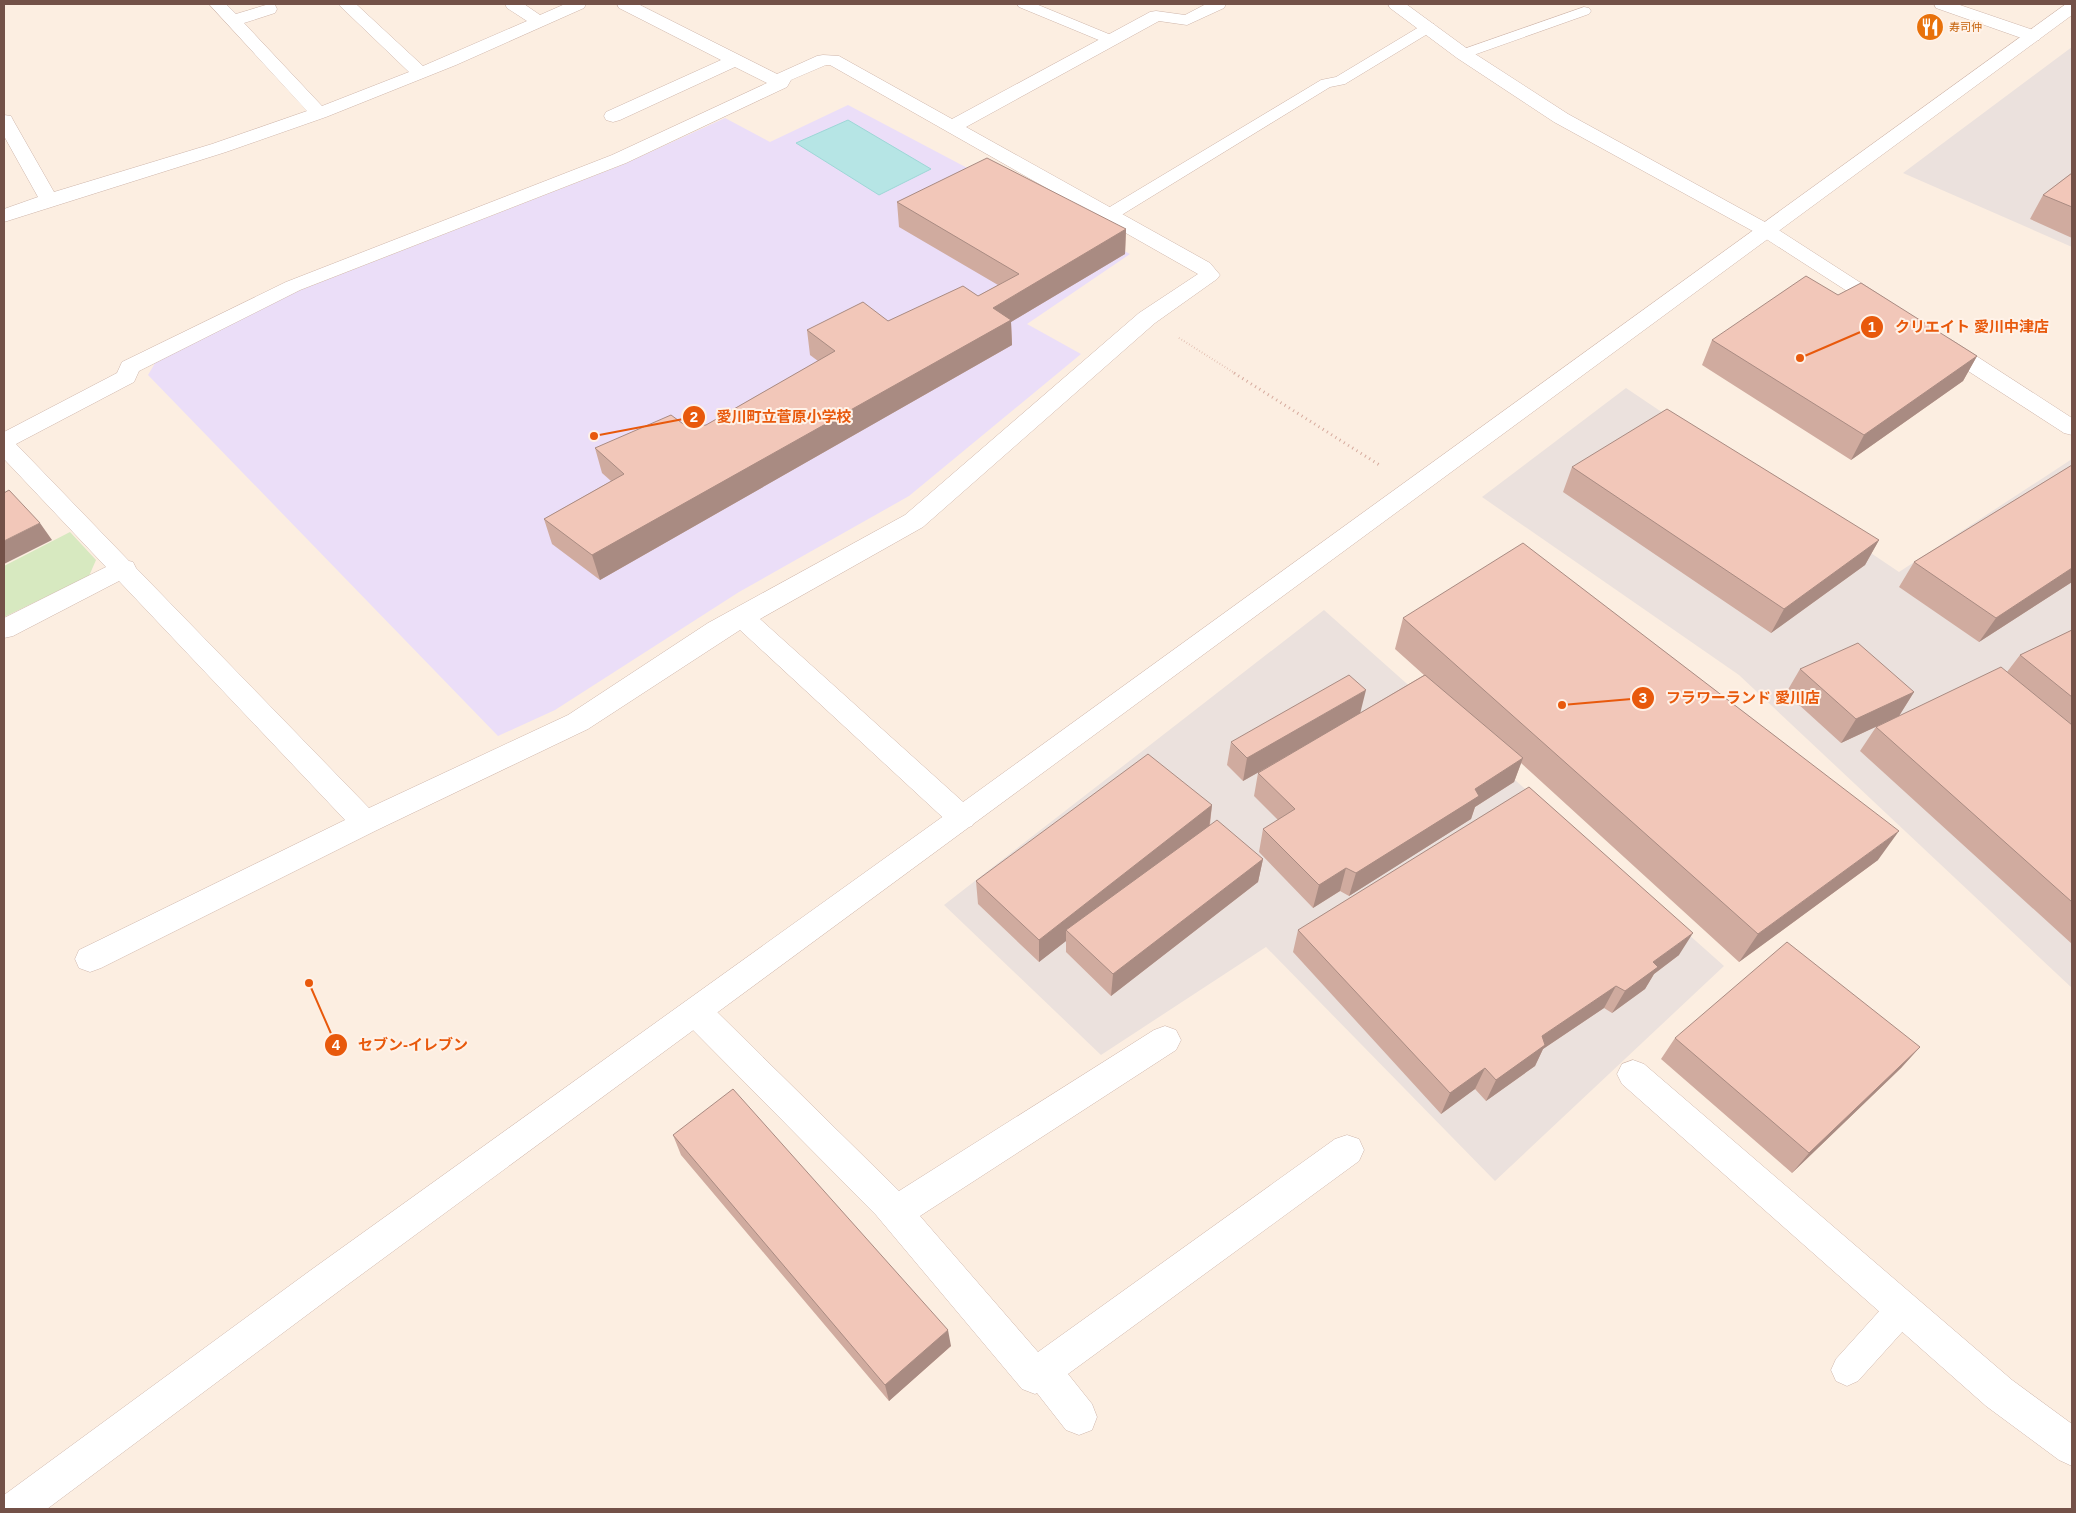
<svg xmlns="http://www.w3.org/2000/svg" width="2076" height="1513" font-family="Helvetica,'Noto Sans JP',sans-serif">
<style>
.industrial{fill:#ebe1dd}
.education{fill:#ebdef8}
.green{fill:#d7e9c0}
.water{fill:#b6e5e5;stroke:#9dd7d7}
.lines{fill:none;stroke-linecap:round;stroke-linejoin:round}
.service-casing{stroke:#cfb6ab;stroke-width:1}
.minor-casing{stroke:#cfb6ab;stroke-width:1}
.tertiary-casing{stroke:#cfb6ab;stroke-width:1}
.path-far1{stroke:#d6aa9d;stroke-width:2;stroke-dasharray:0.5 2.5;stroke-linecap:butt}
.path{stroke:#d6aa9d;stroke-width:3;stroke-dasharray:1 4;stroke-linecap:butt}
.service{fill:#fff;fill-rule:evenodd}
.minor{fill:#fff;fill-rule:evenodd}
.tertiary{fill:#fff;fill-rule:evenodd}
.wall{fill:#d0ab9f}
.shaded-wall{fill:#a98b82}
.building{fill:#f2c7b9;stroke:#a98b82}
.labels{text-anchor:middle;stroke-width:4;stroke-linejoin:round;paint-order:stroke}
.far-food-label{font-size:11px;fill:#c56008;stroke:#fff2e8;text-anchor:start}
.leader{fill:none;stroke:#e8590c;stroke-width:2}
.callout-dot{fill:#e8590c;stroke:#fff2e8;stroke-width:2}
.mark-label{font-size:15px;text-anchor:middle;font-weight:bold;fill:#fff}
.callout-label{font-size:15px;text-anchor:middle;font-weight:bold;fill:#e8590c;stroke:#fff2e8;stroke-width:4;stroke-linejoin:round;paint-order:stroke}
</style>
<rect width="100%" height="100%" fill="#fceee1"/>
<!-- industrial -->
<path class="industrial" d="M2072,47V247L1903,173Z
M1626,388L1899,572L2072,459V988L1739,675L1482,497Z
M1324,610L1724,966L1495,1181L1266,947L1101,1055L944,905Z"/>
<!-- education -->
<path class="education" d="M848,105L1130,254L1027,324L1081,354L909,496L739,592L555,710L498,736L148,375L158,358L280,298L622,165L725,118L770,142Z"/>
<!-- green -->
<path class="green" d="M70,532L96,560L89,576L4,617V566Z"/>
<!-- water -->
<path class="water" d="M848,120L931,169L879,195L796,143Z"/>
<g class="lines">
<!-- service casing -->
<g class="service-casing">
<path id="service" d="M1017,4H1036L1116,37L1118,40L1116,43H1106L1019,7Z
M1584,7L1589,8L1591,11L1589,14L1468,57H1458L1455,54L1458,51Z
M1429,23L1434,24L1436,27L1434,30L1345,84L1330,87L1115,219L1109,220L1103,219L1100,215L1103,211L1321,80L1336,77L1424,24Z
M1902,1294L1913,1298L1917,1309L1913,1320L1858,1381L1847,1386L1836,1381L1831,1370L1836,1359L1891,1298Z"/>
</g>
<!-- minor casing -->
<g class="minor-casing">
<path id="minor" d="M209,4H226L236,14L269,4L275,5L277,9L275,13L244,23L322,106L409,72L338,4H356L423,66L527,21L507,8L505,4H524L540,15L565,4H586L584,8L456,65L326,117L226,152L4,222V209L38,197L4,136V115L11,116L13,120L54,192L212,144L307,111Z
M617,4H638L777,74L817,56L823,55L839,56L952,119L1150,12L1156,11L1185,15L1206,4H1226L1224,8L1187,25L1159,21L966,127L1210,263L1220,275L1217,279L1155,323L923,527L760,619L972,810L976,818L972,826L962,829L952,826L740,630L588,729L375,831L101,968L90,972L79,968L75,959L79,950L345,820L119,581L13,636L4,638V618L106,567L4,459V432L117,373L122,362L286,282L612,155L767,83L735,67L620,120L613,122L606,120L604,116L606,112L721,60L619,8ZM826,65H830L1198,274L1139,313L905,515L708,623L568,715L369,808L136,568L133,562L129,561L16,444L134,382L139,371L300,290L626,163L787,87L791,80Z
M1388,4H1406L1469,50L1568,114L1774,227L1892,303L1896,307L1892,311L1885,313L1878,311L1760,235L1554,122L1457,58L1390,8Z
M1934,4H1957L2039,32L2042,36L2039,40L2033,41L2027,40L1936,8Z
M1942,337L1950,339L2072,418V435L2064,433L1934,349L1931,344L1934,339Z
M696,998L707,1002L899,1191L1154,1030L1165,1026L1176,1030L1181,1040L1176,1050L920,1216L1038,1352L1335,1139L1347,1135L1359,1139L1364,1150L1359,1161L1068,1374L1092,1404L1097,1417L1092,1430L1079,1435L1066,1430L1037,1393L1035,1394L1022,1389L876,1215L685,1022L680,1012L685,1002Z
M1633,1060L1644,1064L2012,1380L2072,1424V1466L2059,1460L1986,1406L1622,1084L1617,1074L1622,1064Z"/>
</g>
<!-- tertiary casing -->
<g class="tertiary-casing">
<path id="tertiary" d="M2066,4H2072V15L335,1294L47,1509H4V1495L311,1270L952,810Z"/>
</g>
<!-- path-far1 -->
<path class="path-far1" d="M1179,338L1236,374"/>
<!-- path -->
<path class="path" d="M1234,373L1381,466"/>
<!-- service -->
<use href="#service" class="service"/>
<!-- minor -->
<use href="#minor" class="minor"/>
<!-- tertiary -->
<use href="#tertiary" class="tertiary"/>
</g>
<!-- wall -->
<path class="wall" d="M2072,173V238L2030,219L2043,195Z
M897,202L1126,229L1125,254L1011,322L1012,345L600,580L552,544L544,519L611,481L602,473L595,448L686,426L706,425L818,361L810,355L807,330L888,321L978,296L998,285L899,227Z
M1712,340L1977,356L1963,381L1851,460L1702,365Z
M2072,465V582L1979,642L1899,587L1914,562Z
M1572,467L1879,540L1865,565L1771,633L1563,492Z
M1403,618L1878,860L1739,962L1521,763L1514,782L1475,807L1471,819L1349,896L1340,891L1313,908L1259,852L1263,829L1278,820L1254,796L1258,773L1275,763L1243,781L1227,765L1231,742L1360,713L1424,675L1395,649Z
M2072,630V944L1860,751L1876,727L2007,672L2020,655Z
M1800,669L1914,692L1899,716L1841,743L1786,693Z
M1212,805L1210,825L1263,859L1258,882L1111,996L1066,952V941L1039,962L978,904L976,881Z
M1298,930L1679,955L1654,974L1645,989L1612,1013L1604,1008L1543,1049L1535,1066L1486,1101L1475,1089L1441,1114L1293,952Z
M1675,1038L1920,1047L1901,1068L1792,1173L1661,1059Z
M673,1135L951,1346L889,1401L681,1155Z"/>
<!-- shaded-wall -->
<path class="shaded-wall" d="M1126,229L1125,254L1011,322L1012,345L600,580L592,555L993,308Z
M1977,356L1963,381L1851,460L1864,435Z
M40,523L52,540L4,564V541Z
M1879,540L1865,565L1771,633L1784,609Z
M2072,568V582L1979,642L1996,618Z
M1366,690L1360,714L1243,781L1247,758Z
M1914,692L1899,716L1841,743L1856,719Z
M1523,758L1514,782L1475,807L1471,819L1349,896L1356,873L1475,789Z
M1212,805L1209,828L1066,930V941L1039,962V940Z
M1899,831L1878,860L1739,962L1758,934Z
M1263,859L1258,882L1111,996L1113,974Z
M1346,868L1340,891L1313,908L1319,885Z
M1693,933L1679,955L1654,974L1645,989L1612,1013L1625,991L1653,962Z
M1616,986L1604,1008L1543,1049L1535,1066L1486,1101L1496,1080L1542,1036Z
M1920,1047L1901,1068L1792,1173L1809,1153Z
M1485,1068L1475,1089L1441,1114L1450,1093Z
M948,1330L951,1346L889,1401L885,1385Z"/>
<!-- building -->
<path class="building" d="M987,158L1126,229L993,308L1011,320L592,555L544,519L624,474L595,448L671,415L686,426L706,425L835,351L807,330L863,302L888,321L963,286L978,296L1019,274L897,202Z
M2072,173V207L2043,195Z
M1806,276L1838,295L1861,283L1977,356L1864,435L1712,340Z
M1667,409L1879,540L1784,609L1572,467Z
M2072,465V568L1996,618L1914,562Z
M9,490L40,523L4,541V493Z
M1523,543L1899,831L1758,934L1403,618Z
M2072,630V697L2020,655Z
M1858,643L1914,692L1856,719L1800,669Z
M2001,667L2072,725V902L1876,727Z
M1349,675L1366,690L1247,758L1231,742Z
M1425,675L1523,758L1475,789L1479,796L1356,873L1346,868L1319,885L1263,829L1295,809L1258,773Z
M1148,754L1212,805L1039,940L976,881Z
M1529,787L1693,933L1653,962L1658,967L1625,991L1616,986L1542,1036L1545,1045L1496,1080L1485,1068L1450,1093L1298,930Z
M1217,820L1263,859L1113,974L1066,930Z
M1787,942L1920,1047L1809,1153L1675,1038Z
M733,1089L948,1330L885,1385L673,1135Z"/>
<!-- icons -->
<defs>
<g id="restaurant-disc" transform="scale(1.4375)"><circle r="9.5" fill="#e8710a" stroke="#fff2e8"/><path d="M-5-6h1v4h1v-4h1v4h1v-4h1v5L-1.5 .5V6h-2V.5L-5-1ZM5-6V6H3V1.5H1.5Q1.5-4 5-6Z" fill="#fff"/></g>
</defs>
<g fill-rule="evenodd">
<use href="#restaurant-disc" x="1930" y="27"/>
</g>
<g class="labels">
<!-- far-food labels -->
<g class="far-food-label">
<text x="1949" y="31">寿司仲</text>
</g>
</g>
<!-- callouts -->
<path class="leader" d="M1800 358L1872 327M594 436L694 417M1562 705L1643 698M309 983L336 1045"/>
<g class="callout-dot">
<circle cx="1800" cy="358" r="5"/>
<circle cx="594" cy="436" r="5"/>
<circle cx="1562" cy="705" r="5"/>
<circle cx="309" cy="983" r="5"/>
<circle cx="1872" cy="327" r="12"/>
<circle cx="694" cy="417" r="12"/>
<circle cx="1643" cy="698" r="12"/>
<circle cx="336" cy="1045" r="12"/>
</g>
<g class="mark-label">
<text x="1872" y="332">1</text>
<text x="694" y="422">2</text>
<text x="1643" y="703">3</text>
<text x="336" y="1050">4</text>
</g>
<g class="callout-label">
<text x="1972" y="332">クリエイト 愛川中津店</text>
<text x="784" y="422">愛川町立菅原小学校</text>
<text x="1743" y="703">フラワーランド 愛川店</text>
<text x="413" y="1050">セブン-イレブン</text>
</g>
<!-- border -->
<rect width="2076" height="1513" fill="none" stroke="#735148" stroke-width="10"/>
</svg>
